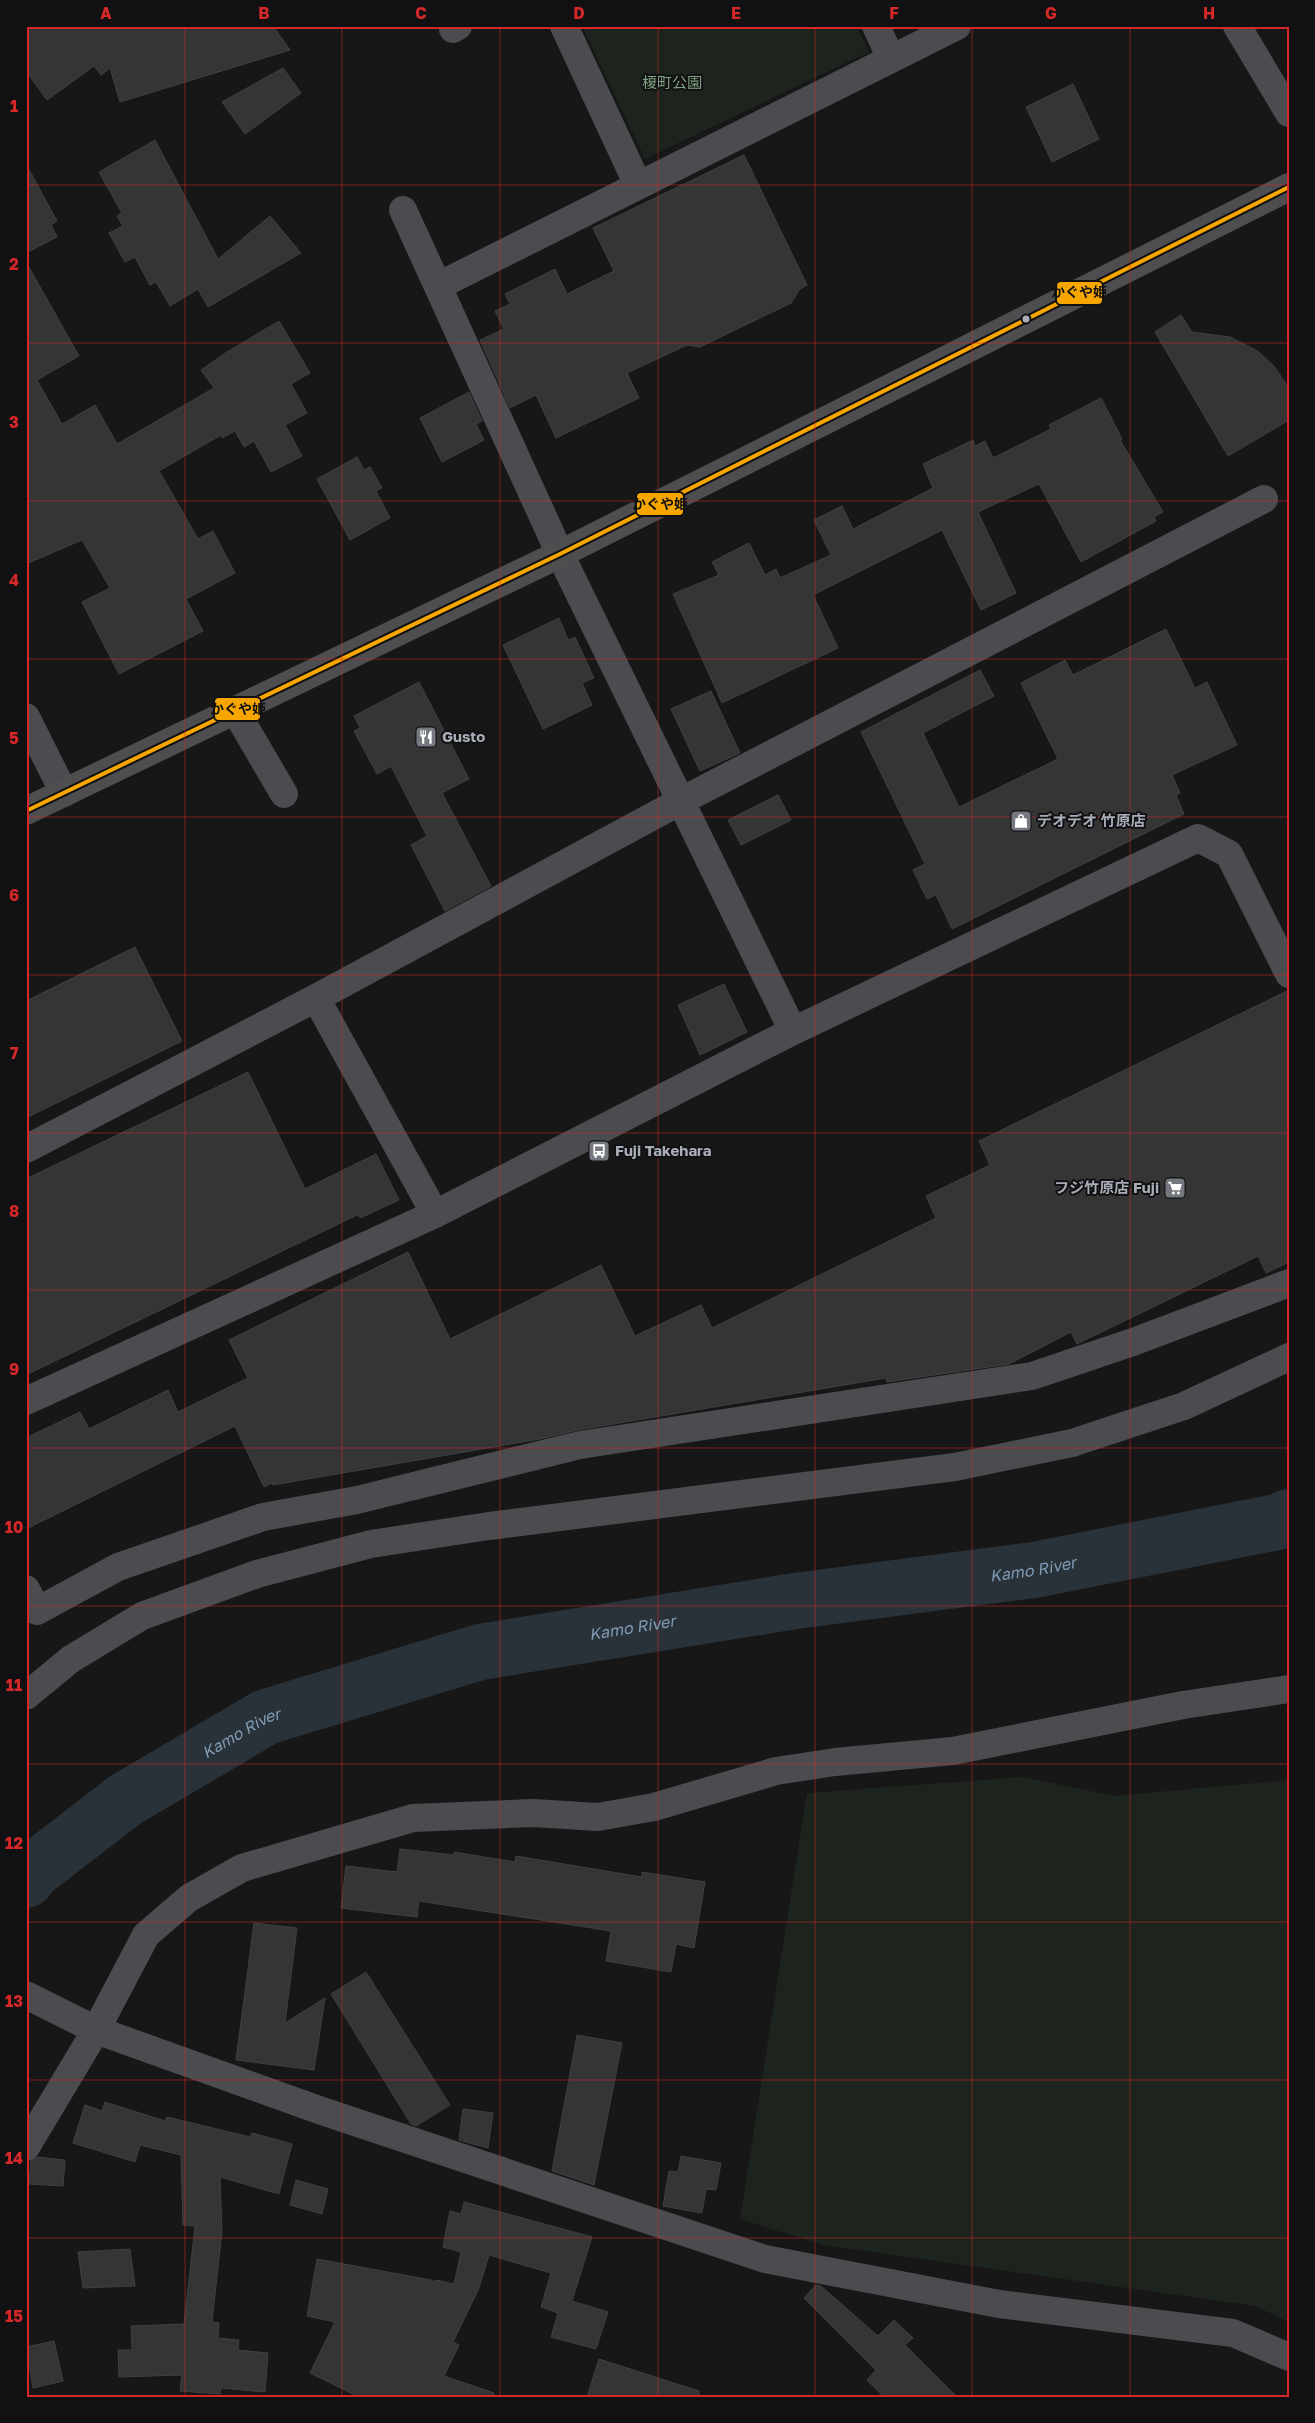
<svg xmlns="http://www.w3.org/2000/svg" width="1315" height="2423" font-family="'Golos Text','Noto Sans JP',sans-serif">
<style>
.green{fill:#1d241e}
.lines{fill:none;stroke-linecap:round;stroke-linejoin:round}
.river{stroke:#2a3239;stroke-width:56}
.building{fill:#353536;stroke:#3f4043}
.minor{stroke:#4b4c50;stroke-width:28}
.highway{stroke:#4e4e51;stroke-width:28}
.bus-1-casing{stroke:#111113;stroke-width:8}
.bus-1{stroke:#f7a600;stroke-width:4}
.grid{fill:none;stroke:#d62828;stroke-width:1;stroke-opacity:0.55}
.bus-dot{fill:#a8adb8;stroke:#111113;stroke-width:2}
.labels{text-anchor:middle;stroke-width:4;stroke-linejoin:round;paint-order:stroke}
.park-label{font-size:15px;fill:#7fa381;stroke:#111113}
.poi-label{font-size:15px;font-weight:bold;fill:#a8adb8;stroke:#111113;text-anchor:start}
.water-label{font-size:16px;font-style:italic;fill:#7f9bb3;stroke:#111113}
.line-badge{stroke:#111113;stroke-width:2}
.pale-badge-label{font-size:14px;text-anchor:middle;font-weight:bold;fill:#111}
.neatline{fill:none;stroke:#d62828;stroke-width:2}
.grid-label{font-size:16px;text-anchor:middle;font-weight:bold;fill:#d62828}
</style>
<rect width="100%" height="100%" fill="#171717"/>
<!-- green -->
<path class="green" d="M582,26H857L869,52L645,159Z
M1024,1777L1114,1796L1289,1780V2322L1255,2306L823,2245L740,2219L807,1793Z"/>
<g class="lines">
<!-- river -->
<path class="river" id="s1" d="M26,1880L33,1871L125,1800L266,1717L480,1652L795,1601L1034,1570L1277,1522L1289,1517"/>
</g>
<!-- building -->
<path class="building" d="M26,26H273L290,50L120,102L110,68L101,75L94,66L47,100L26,71Z
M283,68L301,93L245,134L222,102Z
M1073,84L1099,139L1052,162L1026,107Z
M155,140L218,259L270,216L301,253L208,307L198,289L170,306L156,282L150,285L135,257L125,262L109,233L123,226L117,216L122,213L99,172Z
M744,155L807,285L800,289L791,303L700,347L687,345L627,373L639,398L556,438L536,395L510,408L480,340L504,329L495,311L510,304L505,294L555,269L567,294L614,271L593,228Z
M26,164L57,221L51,225L57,237L26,253Z
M26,262L79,356L37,380L62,424L95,405L117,444L214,388L201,370L227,352L279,321L310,373L291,384L307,413L285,425L302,456L271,472L254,441L244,447L235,431L222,438L221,435L159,471L198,539L213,531L235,573L186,599L203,631L119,674L82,602L110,588L82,540L26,564Z
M1181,315L1192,332L1230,337L1256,350L1273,365L1289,388V420L1228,456L1155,332Z
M469,392L482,421L476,424L484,440L442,462L420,418Z
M1101,398L1122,439L1120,440L1163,512L1154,517L1156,521L1081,562L1039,484L978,512L1016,593L981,610L942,530L813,595L838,648L722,703L673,594L719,575L712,562L749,543L765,575L776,569L780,578L831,555L814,520L842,506L853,529L933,488L923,464L973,440L975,446L985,441L993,458L1051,429L1049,425Z
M357,457L364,470L370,467L382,488L376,491L390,518L350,540L317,479Z
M559,618L568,640L575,637L594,678L582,683L592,705L543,729L503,645Z
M1166,629L1195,688L1207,682L1237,745L1172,775L1180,793L1176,795L1184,814L952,929L936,895L927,899L913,870L925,864L861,732L980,670L994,696L923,733L959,807L1058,759L1021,683L1065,660L1073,675Z
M419,682L469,779L442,793L491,886L445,911L411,845L427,836L391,766L377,774L354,731L360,728L354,716Z
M711,691L740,753L700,771L671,709Z
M778,795L791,820L741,845L728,820Z
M135,947L182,1041L26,1118V1001Z
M724,984L747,1032L700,1055L678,1005Z
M1289,990V1262L1266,1273L1258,1256L1077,1344L1071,1332L1009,1364L887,1382L886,1378L578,1430L540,1439L273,1485L272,1483L264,1487L235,1426L26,1529V1438L80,1412L89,1429L168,1390L178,1412L248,1378L229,1340L408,1252L450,1339L601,1265L635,1336L701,1305L712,1328L936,1218L926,1196L990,1165L979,1141Z
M248,1072L305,1189L376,1154L399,1200L360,1218L359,1214L26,1375V1179Z
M400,1849L454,1855V1852L515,1862L516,1856L642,1877V1872L705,1882L694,1948L676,1944L671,1972L606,1961L611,1931L419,1901L417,1917L341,1908L346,1866L397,1872Z
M254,1923L297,1928L285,2023L325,1998L314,2070L236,2060Z
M366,1972L450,2105L416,2126L411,2124L331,1994Z
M577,2035L622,2043L594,2185L552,2171Z
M105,2102L165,2121L167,2117L250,2137L252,2133L292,2144L279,2194L220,2177L222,2231L212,2322L219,2323L218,2338L239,2340L238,2350L268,2353L265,2392L221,2388L220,2394L180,2391L182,2375L119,2377L118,2350H132L131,2326L184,2324L195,2226L183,2225L181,2155L140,2145L135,2162L73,2143L85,2105L102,2111Z
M463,2109L493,2113L488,2148L459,2140Z
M681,2156L721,2163L716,2190L706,2189L702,2213L663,2206L669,2171L678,2172Z
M37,2157L65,2160L63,2186L29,2184L31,2161Z
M296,2180L328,2189L322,2214L290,2205Z
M464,2202L592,2237L572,2301L608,2312L596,2349L551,2337L558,2313L541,2307L551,2273L489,2255L479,2288L453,2342L459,2345L444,2376L494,2393L493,2397H359L310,2373L335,2322L307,2316L317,2259L431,2280L435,2282L436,2280L454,2284L461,2252L443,2247L450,2211L461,2214Z
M130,2249L135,2286L83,2288L78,2252Z
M816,2285L821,2286L878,2336L894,2320L913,2338L905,2345L957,2397H884L867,2380L876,2370L804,2298Z
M54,2341L63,2381L33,2388L26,2347Z
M599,2359L699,2391V2397H587Z"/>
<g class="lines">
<!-- minor -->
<path class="minor" d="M564,26L638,185
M876,26L891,59
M1237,26L1289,113
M453,29L458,26
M403,210L560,554L793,1031
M438,286L957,26
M236,712L284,794
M26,717L64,793
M316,998L435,1214
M26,1149L316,998L681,801L1264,499
M26,1401L435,1214L793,1031L1198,838L1229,854L1289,974
M26,1589L37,1611L118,1567L263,1517L357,1500L580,1445L1032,1376L1133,1342L1289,1283
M26,1696L71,1659L142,1616L257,1574L371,1544L489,1526L955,1467L1072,1443L1184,1406L1289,1357
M26,1995L96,2030L319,2110L765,2259L999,2304L1233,2333L1289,2357
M26,2147L96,2030L146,1935L189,1898L242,1868L413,1818L533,1813L598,1817L654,1807L776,1771L835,1762L953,1751L1183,1705L1289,1689"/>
<!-- highway -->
<path class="highway" d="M26,811L560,554L1289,187"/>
<!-- bus-1 casing -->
<g class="bus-1-casing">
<path id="bus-1" d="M26,811L560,554L1289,187"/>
</g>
<!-- bus-1 -->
<use href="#bus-1" class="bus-1"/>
</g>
<!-- grid -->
<path class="grid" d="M185,26V2397M342,26V2397M500,26V2397M658,26V2397M815,26V2397M972,26V2397M1130,26V2397M26,185H1289M26,343H1289M26,501H1289M26,659H1289M26,817H1289M26,975H1289M26,1133H1289M26,1290H1289M26,1448H1289M26,1606H1289M26,1764H1289M26,1922H1289M26,2080H1289M26,2238H1289"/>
<!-- icons -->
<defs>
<g id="restaurant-square" transform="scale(1.125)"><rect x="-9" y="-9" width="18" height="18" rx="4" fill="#757880" stroke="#111113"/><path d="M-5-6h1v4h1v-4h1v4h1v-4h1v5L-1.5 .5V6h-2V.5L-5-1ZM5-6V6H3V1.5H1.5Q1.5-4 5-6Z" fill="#fff"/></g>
<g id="shop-square" transform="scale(1.125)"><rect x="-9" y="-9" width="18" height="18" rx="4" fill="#757880" stroke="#111113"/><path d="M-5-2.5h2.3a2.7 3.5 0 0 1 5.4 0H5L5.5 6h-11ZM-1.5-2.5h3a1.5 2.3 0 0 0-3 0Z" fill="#fff"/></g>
<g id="bus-square" transform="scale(1.125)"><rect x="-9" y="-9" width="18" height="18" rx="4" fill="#757880" stroke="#111113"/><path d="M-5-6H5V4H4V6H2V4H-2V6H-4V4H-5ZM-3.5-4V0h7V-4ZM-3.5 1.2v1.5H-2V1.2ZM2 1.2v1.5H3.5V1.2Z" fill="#fff"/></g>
<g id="supermarket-square" transform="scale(1.125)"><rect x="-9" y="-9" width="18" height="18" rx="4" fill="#757880" stroke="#111113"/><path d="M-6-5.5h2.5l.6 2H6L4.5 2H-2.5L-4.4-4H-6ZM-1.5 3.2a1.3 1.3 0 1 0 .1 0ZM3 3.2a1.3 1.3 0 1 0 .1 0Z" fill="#fff"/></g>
</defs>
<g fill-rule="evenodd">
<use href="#restaurant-square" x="426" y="737"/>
<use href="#shop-square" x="1021" y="821"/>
<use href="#bus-square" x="599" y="1151"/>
<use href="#supermarket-square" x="1175" y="1188"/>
</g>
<!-- markers -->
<circle class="bus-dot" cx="1026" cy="319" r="4.5"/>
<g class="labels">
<!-- park labels -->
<g class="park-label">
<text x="672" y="88">榎町公園</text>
</g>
<!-- poi labels -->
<g class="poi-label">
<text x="442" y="742">Gusto</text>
<text x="1037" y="826">デオデオ 竹原店</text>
<text x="615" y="1156">Fuji Takehara</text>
<text x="1159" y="1193" text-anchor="end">フジ竹原店 Fuji</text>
</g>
<!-- water labels -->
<g class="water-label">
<text dy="6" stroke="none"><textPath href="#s1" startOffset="1074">Kamo River</textPath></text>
<text dy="6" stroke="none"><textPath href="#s1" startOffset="669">Kamo River</textPath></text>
<text dy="6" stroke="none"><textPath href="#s1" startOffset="262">Kamo River</textPath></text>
</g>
</g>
<g class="line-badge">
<rect x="1056" y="281" width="47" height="24" rx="5" fill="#f7a600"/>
<rect x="636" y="492" width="48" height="24" rx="5" fill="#f7a600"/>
<rect x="214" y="697" width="47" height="24" rx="5" fill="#f7a600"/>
</g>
<g class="pale-badge-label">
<text x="1079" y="297">かぐや姫</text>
<text x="660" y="509">かぐや姫</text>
<text x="238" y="714">かぐや姫</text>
</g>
<!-- border -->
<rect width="1315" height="2423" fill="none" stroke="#111113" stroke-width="55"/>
<rect x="28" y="28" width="1260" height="2368" class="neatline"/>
<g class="grid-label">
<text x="106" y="19">A</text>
<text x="264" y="19">B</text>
<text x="421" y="19">C</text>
<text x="579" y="19">D</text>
<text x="736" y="19">E</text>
<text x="894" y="19">F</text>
<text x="1051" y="19">G</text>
<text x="1209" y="19">H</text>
<text x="14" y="112">1</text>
<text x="14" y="270">2</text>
<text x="14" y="428">3</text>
<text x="14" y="586">4</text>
<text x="14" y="744">5</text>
<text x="14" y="901">6</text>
<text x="14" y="1059">7</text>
<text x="14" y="1217">8</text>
<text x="14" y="1375">9</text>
<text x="14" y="1533">10</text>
<text x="14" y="1691">11</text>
<text x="14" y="1849">12</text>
<text x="14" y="2007">13</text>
<text x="14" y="2164">14</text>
<text x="14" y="2322">15</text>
</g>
</svg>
